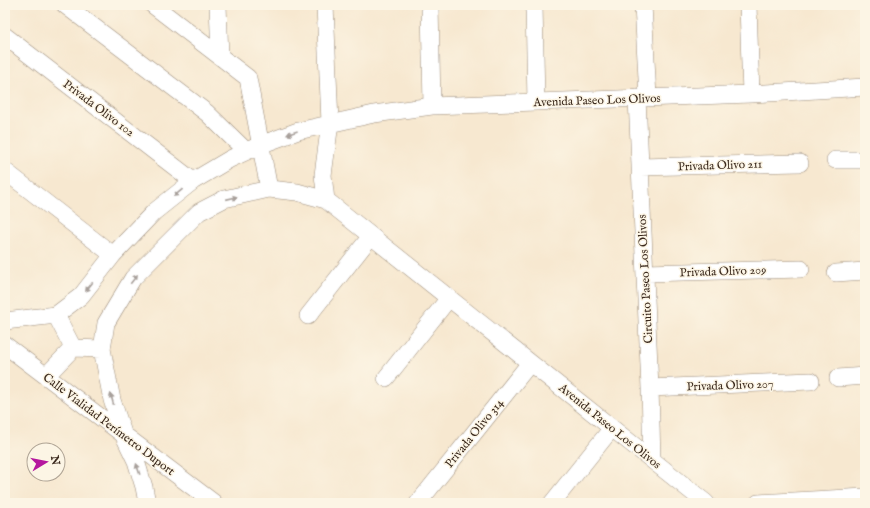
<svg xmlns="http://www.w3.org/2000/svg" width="870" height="508" font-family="'IM FELL English',serif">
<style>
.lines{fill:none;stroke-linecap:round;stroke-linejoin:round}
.minor-casing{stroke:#998977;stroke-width:18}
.minor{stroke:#fff;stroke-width:17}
.oneway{fill:#a79f9a}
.labels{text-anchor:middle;stroke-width:3;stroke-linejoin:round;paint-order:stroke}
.street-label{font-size:12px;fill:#3b2a1e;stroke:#fcf5e5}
</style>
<rect width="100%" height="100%" fill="#fcf5e5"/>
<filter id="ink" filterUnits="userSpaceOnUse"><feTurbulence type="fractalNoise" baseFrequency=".025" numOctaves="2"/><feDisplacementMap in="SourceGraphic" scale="8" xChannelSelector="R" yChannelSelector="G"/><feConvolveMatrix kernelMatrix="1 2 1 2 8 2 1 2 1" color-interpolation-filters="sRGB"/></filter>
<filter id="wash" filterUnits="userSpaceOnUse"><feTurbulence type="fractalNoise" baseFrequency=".012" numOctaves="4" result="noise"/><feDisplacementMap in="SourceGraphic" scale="16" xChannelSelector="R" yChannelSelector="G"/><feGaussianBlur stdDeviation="0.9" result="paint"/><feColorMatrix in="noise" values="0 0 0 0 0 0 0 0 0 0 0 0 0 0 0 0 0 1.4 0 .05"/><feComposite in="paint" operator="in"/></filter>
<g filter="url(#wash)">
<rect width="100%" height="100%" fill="#f7e8d0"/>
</g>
<g filter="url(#ink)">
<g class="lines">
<!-- minor casing -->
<g class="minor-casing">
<path id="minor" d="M65,5L207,113L246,151
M153,5L248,78L269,189
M218,5L220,57
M325,5L330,123L323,175L326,200
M430,5L432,106
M534,5L536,102
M643,5L648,97
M748,5L751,94
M5,36L193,181
M637,98L650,388L652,460
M835,160H865
M640,167L800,163
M5,171L113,255
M645,273L801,269
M836,273L865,271
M56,315L73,348
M308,316L371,236
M5,321L56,315L81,296L113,255L154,212L193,181L230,159L260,145L298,131L374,114L432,106L751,94L865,87
M5,345L214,503
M46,376L73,348L102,349
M386,378L449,298
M838,378L865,376
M650,388L811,381
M147,503L144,487L136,461L124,436L112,400L102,349L106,323L133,278L199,212L224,199L269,189L297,192L326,200L706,503
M418,503L530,363
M552,503L612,428
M758,503L865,497"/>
</g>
<!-- minor -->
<use href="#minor" class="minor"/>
</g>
<!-- one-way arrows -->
<defs><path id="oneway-solid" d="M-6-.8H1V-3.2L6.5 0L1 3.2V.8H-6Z"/></defs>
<g class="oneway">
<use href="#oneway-solid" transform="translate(292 133) rotate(160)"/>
<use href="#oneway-solid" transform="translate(178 193) rotate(141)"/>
<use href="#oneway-solid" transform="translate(232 198) rotate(-13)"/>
<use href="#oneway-solid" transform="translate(134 279) rotate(-52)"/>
<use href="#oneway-solid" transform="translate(89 287) rotate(128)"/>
<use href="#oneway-solid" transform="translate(112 399) rotate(-105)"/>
<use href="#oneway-solid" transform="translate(138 469) rotate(-108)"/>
</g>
</g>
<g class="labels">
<!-- street labels -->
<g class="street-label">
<text transform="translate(597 100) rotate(-2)" y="4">Avenida Paseo Los Olivos</text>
<text transform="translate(99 108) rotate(37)" y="4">Privada Olivo 102</text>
<text transform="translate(720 165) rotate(-2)" y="4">Privada Olivo 211</text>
<text transform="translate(723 271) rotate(-2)" y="4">Privada Olivo 209</text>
<text transform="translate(645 279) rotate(-93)" y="4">Circuito Paseo Los Olivos</text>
<text transform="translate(730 385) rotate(-2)" y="4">Privada Olivo 207</text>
<text transform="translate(109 424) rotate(37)" y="4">Calle Vialidad Perímetro Duport</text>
<text transform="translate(610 426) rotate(39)" y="4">Avenida Paseo Los Olivos</text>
<text transform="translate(474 433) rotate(-51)" y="4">Privada Olivo 314</text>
</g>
</g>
<!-- margin -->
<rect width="870" height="508" fill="none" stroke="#fcf5e5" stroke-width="20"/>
<!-- north arrow -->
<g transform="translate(46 462) rotate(80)"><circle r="19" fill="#fcf5e5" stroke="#afa495"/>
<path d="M0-3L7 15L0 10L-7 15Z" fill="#b5179e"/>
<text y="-6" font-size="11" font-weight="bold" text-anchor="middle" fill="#3b2a1e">N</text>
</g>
</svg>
